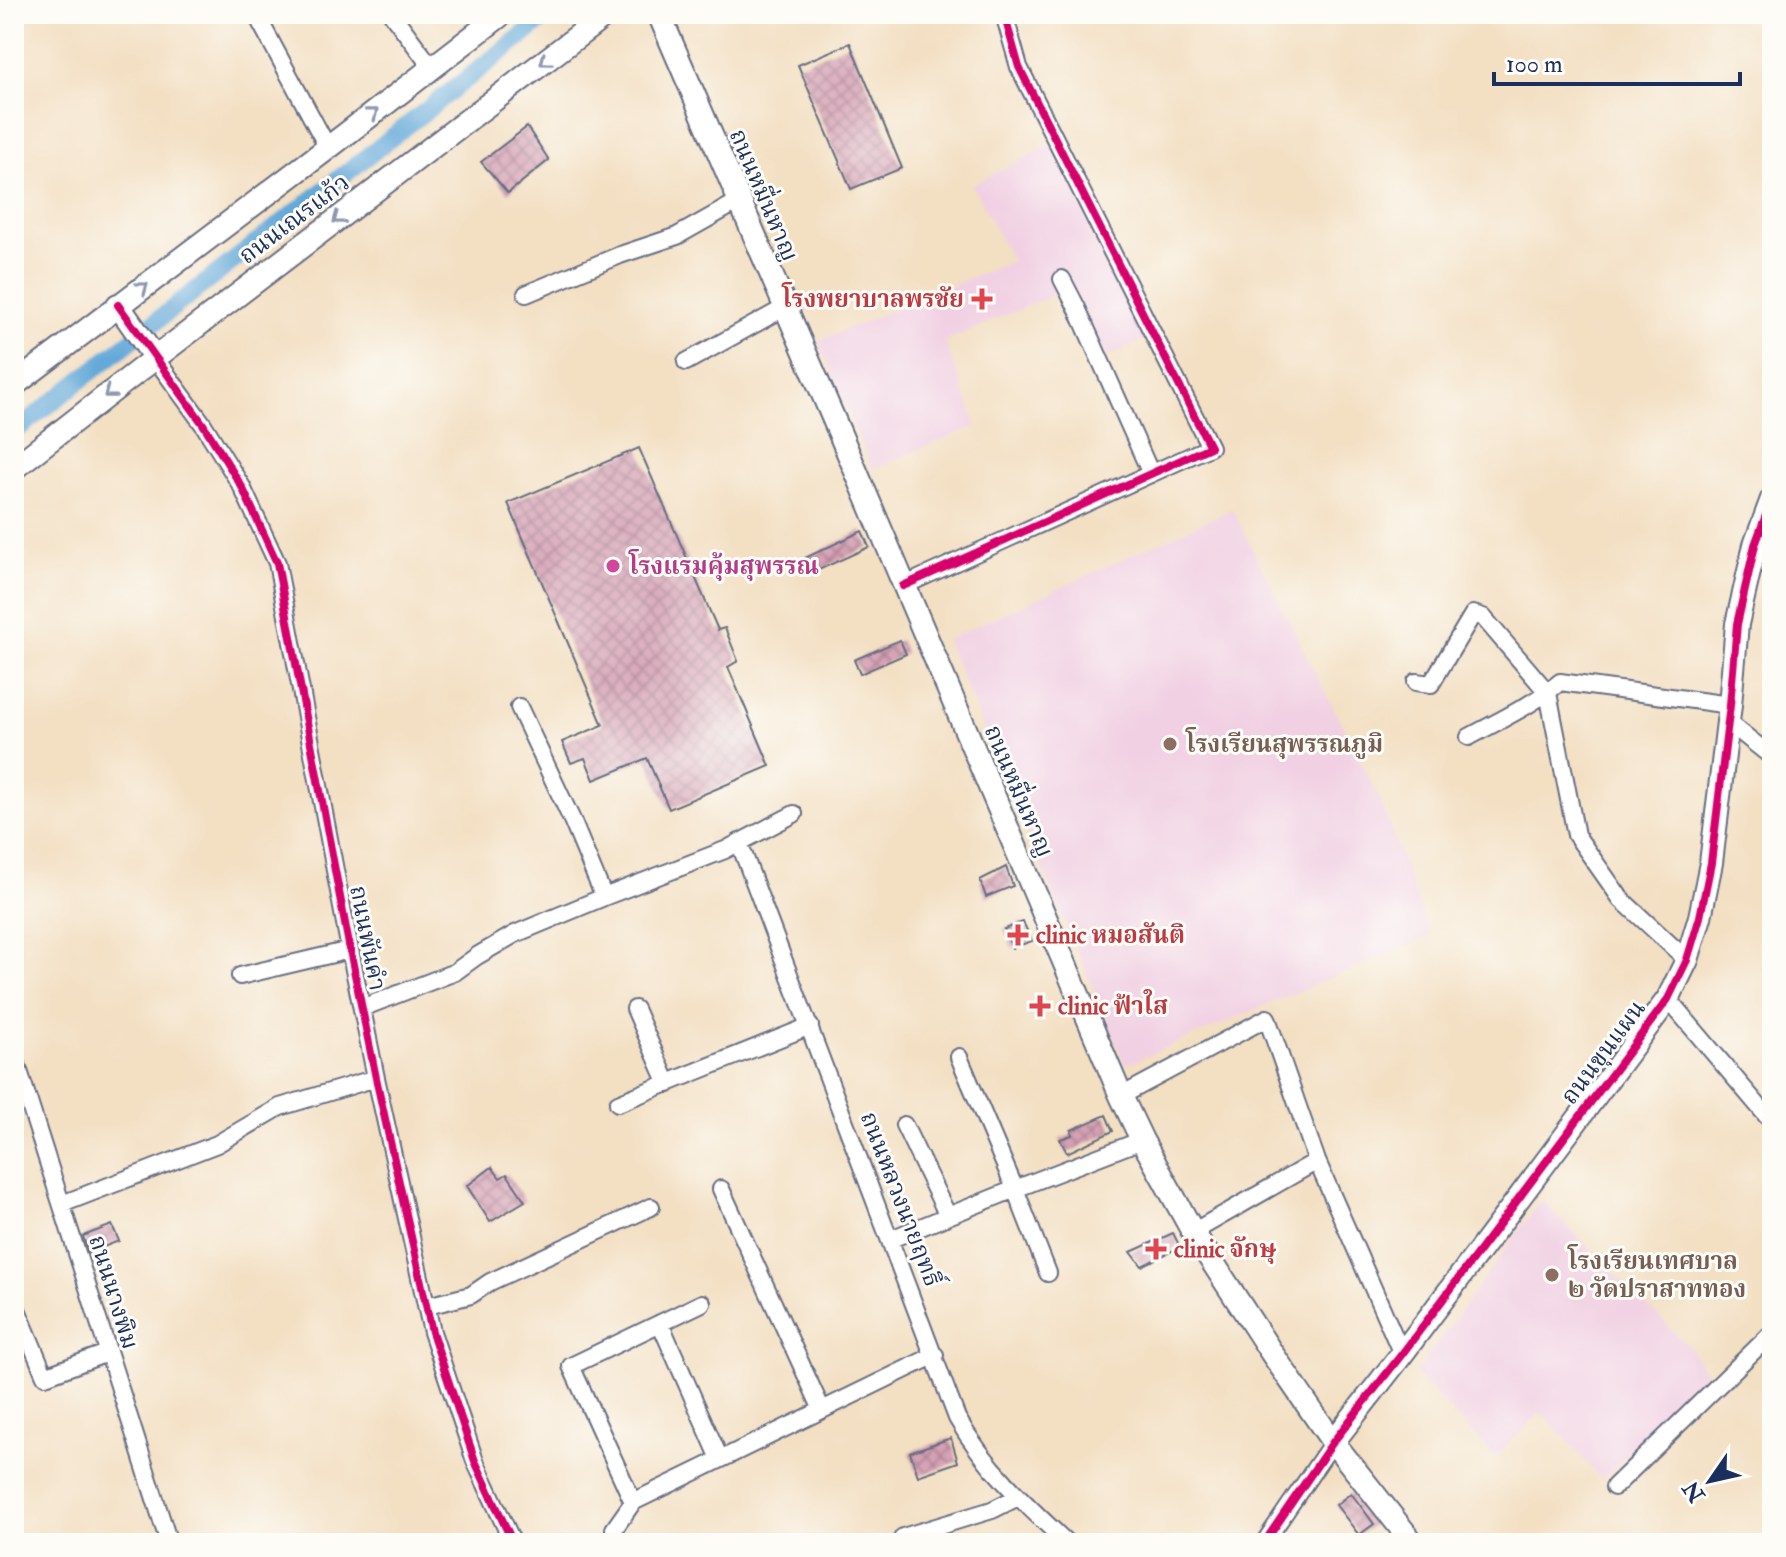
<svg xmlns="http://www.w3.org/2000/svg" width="1786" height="1557" font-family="'IM FELL Double Pica','Noto Serif Thai',serif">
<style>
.built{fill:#f1d0e3}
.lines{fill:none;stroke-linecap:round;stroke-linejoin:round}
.canal{stroke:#63a9d9;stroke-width:18}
.building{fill:url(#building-cross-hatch)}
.street-casing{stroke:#676d81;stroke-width:20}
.secondary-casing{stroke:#676d81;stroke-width:26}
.street{stroke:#fff;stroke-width:16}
.secondary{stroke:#fff;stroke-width:22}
.cycleway-casing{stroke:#fdfcf7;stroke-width:13}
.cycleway{stroke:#d6006c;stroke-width:8}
.oneway{stroke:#8d97ae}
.health-dot{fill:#e0444e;stroke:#fdfcf7;stroke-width:3}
.hotel-dot{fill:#d1479c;stroke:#fdfcf7;stroke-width:3}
.education-dot{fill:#8d6e63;stroke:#fdfcf7;stroke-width:3}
.labels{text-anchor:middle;stroke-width:6;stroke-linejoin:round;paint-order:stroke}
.street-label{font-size:24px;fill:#1b2f5e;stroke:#fdfcf7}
.health-label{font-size:24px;font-weight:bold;fill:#be3a42;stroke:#fdfcf7;text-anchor:start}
.hotel-label{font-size:24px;font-weight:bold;fill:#b23c85;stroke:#fdfcf7;text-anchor:start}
.education-label{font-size:24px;font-weight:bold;fill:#785e54;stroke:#fdfcf7;text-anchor:start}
</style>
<defs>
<pattern id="building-cross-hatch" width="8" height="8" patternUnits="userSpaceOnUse" patternTransform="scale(2)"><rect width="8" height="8" fill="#d6a0b4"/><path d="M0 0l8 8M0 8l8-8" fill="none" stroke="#ad8396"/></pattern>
</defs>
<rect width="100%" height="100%" fill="#fdfcf7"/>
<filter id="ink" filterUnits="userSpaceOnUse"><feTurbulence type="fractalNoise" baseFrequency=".0125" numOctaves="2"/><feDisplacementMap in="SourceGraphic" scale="16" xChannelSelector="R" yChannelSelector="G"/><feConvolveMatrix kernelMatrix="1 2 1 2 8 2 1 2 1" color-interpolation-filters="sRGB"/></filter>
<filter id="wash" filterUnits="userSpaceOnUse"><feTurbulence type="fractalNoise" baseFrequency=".006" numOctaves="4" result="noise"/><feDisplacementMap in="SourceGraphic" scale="32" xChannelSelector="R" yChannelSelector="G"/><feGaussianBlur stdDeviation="1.8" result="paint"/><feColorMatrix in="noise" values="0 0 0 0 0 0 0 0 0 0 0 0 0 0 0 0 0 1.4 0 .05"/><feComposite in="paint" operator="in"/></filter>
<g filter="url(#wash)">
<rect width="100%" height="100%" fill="#f3dfc2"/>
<!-- built -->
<path class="built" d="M1052,144L1149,337L1106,358L1072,287L945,341L977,426L872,469L818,341L1012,261L972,185Z
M1232,509L1381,802L1430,936L1125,1065L946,640Z
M1541,1200L1691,1349L1708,1375L1602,1480L1542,1412L1495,1457L1415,1374Z"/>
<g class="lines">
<!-- canal -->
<path class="canal" d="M14,432L550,14"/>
</g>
<g id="blocks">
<!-- building -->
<path class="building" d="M850,43L902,168L851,189L798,65Z
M527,127L549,160L508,193L481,162Z
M639,448L718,630L725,628L738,661L728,667L770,766L669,809L647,758L594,780L585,758L571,763L562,742L603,725L508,503Z
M862,531L869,547L812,573L805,558Z
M900,640L906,654L860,674L854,660Z
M1006,867L1013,886L986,897L980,880Z
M1023,922L1032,941L1012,948L1004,929Z
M1106,1115L1113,1131L1067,1153L1060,1139L1072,1135L1071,1130Z
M492,1167L500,1178L507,1174L525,1201L490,1222L467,1186Z
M112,1225L119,1241L88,1253L83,1236Z
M1173,1233L1180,1247L1142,1266L1131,1252Z
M951,1438L958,1462L918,1476L910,1452Z
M1351,1493L1374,1524L1359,1535L1336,1505Z"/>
</g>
</g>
<g filter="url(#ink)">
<use href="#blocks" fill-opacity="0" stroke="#676d81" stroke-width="2"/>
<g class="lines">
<!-- street casing -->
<g class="street-casing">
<path id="street" d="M256,14L328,148
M392,14L432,68
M1062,279L1077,308L1151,474
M526,294L620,255L677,236L739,201
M155,358L203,424L242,487L277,563L350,950L376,1078L432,1332L475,1461L513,1543
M686,362L784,308
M1755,545L1772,558
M903,586L1210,447L1019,67L1004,14
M1416,682L1431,684L1473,614L1483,617L1548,693L1576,835L1621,899L1687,960
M519,707L572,820L604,897
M1728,722L1772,757
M1469,737C1500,720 1533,705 1560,682L1730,705
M739,842L957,1418C985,1467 1026,1505 1067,1543
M240,976L350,950
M1668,999L1772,1122
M362,1008L455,972L477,956L515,934L604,897L725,850L794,814
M635,1009L668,1084
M14,1055L169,1543
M959,1057L1015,1189L1048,1273
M1121,1096L1267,1018L1317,1161L1402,1354
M618,1103L810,1026
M904,1125L948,1216
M721,1189L822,1410
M62,1204L217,1144L280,1107L376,1078
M1193,1232L1317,1161
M891,1239L1015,1189L1142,1140
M14,1302L45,1376L107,1353
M427,1306L471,1295L490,1282L651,1207
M660,1323L720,1459
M1614,1487L1772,1333
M633,1502L571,1366L702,1303
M903,1537L992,1510L1018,1497
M615,1543L614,1529L633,1502L935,1355
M1264,1543L1333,1442"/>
</g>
<!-- secondary casing -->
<g class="secondary-casing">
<path id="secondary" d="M659,14L838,429L1121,1096L1142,1140L1193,1232L1271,1352L1333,1442L1413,1543
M118,305L155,358
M14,385L328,148L502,14
M14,468L155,358L607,14
M1333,1442L1402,1354L1668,999L1687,960L1700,917L1711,863L1730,705L1737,624L1755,545L1772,499"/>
</g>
<!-- street -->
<use href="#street" class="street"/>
<!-- secondary -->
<use href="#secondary" class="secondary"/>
<!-- cycleway casing -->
<g class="cycleway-casing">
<path id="cycleway" d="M118,305L203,424L242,487L277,563L350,950L376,1078L432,1332L475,1461L513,1543
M903,586L1210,447L1019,67L1004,14
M1264,1543L1333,1442L1402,1354L1668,999L1687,960L1700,917L1711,863L1730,705L1737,624L1755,545L1772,499"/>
</g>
<!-- cycleway -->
<use href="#cycleway" class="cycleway"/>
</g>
<!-- one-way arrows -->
<defs><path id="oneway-chevron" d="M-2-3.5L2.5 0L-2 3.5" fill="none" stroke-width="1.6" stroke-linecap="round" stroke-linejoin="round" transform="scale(2)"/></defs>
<g class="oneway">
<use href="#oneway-chevron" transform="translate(545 61) rotate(143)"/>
<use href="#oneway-chevron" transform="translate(373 113) rotate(-38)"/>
<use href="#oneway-chevron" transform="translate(338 219) rotate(143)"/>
<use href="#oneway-chevron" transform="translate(143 287) rotate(-37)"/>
<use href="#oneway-chevron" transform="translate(109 393) rotate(142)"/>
</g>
</g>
<!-- markers -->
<g class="health-dot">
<path d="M978 287h8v8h8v8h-8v8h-8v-8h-8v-8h8z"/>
<path d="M1014 923h8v8h8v8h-8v8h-8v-8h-8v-8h8z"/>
<path d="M1036 994h8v8h8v8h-8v8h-8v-8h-8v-8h8z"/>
<path d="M1152 1237h8v8h8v8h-8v8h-8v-8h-8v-8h8z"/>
</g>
<circle class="hotel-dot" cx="613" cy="566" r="8"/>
<g class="education-dot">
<circle cx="1170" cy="744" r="8"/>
<circle cx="1552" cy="1275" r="8"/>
</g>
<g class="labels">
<!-- street labels -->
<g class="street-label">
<text transform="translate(764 195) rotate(67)" y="8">ถนนหมื่นหาญ</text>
<text transform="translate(294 219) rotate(-37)" y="8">ถนนเณรแก้ว</text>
<text transform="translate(1019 791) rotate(67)" y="8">ถนนหมื่นหาญ</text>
<text transform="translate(368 938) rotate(79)" y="8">ถนนพันคำ</text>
<text transform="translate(1603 1052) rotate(-53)" y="8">ถนนขุนแผน</text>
<text transform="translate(901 1199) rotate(69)" y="8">ถนนหลวงนายฤทธิ์</text>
<text transform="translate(114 1292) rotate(73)" y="8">ถนนนางพิม</text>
</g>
<!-- health labels -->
<g class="health-label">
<text x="964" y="307" text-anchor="end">โรงพยาบาลพรชัย</text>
<text x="1036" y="943">clinic หมอสันติ</text>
<text x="1058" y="1014">clinic ฟ้าใส</text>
<text x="1174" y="1257">clinic จักษุ</text>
</g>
<!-- hotel labels -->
<g class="hotel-label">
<text x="629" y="574">โรงแรมคุ้มสุพรรณ</text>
</g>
<!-- education labels -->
<g class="education-label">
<text x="1186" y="752">โรงเรียนสุพรรณภูมิ</text>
<text x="1568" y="1269">โรงเรียนเทศบาล<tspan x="1568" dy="28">๒ วัดปราสาททอง</tspan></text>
</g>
</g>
<!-- margin -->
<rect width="1786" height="1557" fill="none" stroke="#fdfcf7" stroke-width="48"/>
<!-- north arrow -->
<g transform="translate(1710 1481) rotate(236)" stroke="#fdfcf7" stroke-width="6" paint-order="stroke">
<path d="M0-6L14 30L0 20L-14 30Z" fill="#1b2f5e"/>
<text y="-12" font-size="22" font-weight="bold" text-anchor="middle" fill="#1b2f5e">N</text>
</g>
<!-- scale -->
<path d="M1494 72v12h246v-12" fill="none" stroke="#1b2f5e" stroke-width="4"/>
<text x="1506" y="72" font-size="24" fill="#1b2f5e" stroke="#fdfcf7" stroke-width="6" paint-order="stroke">100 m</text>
</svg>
